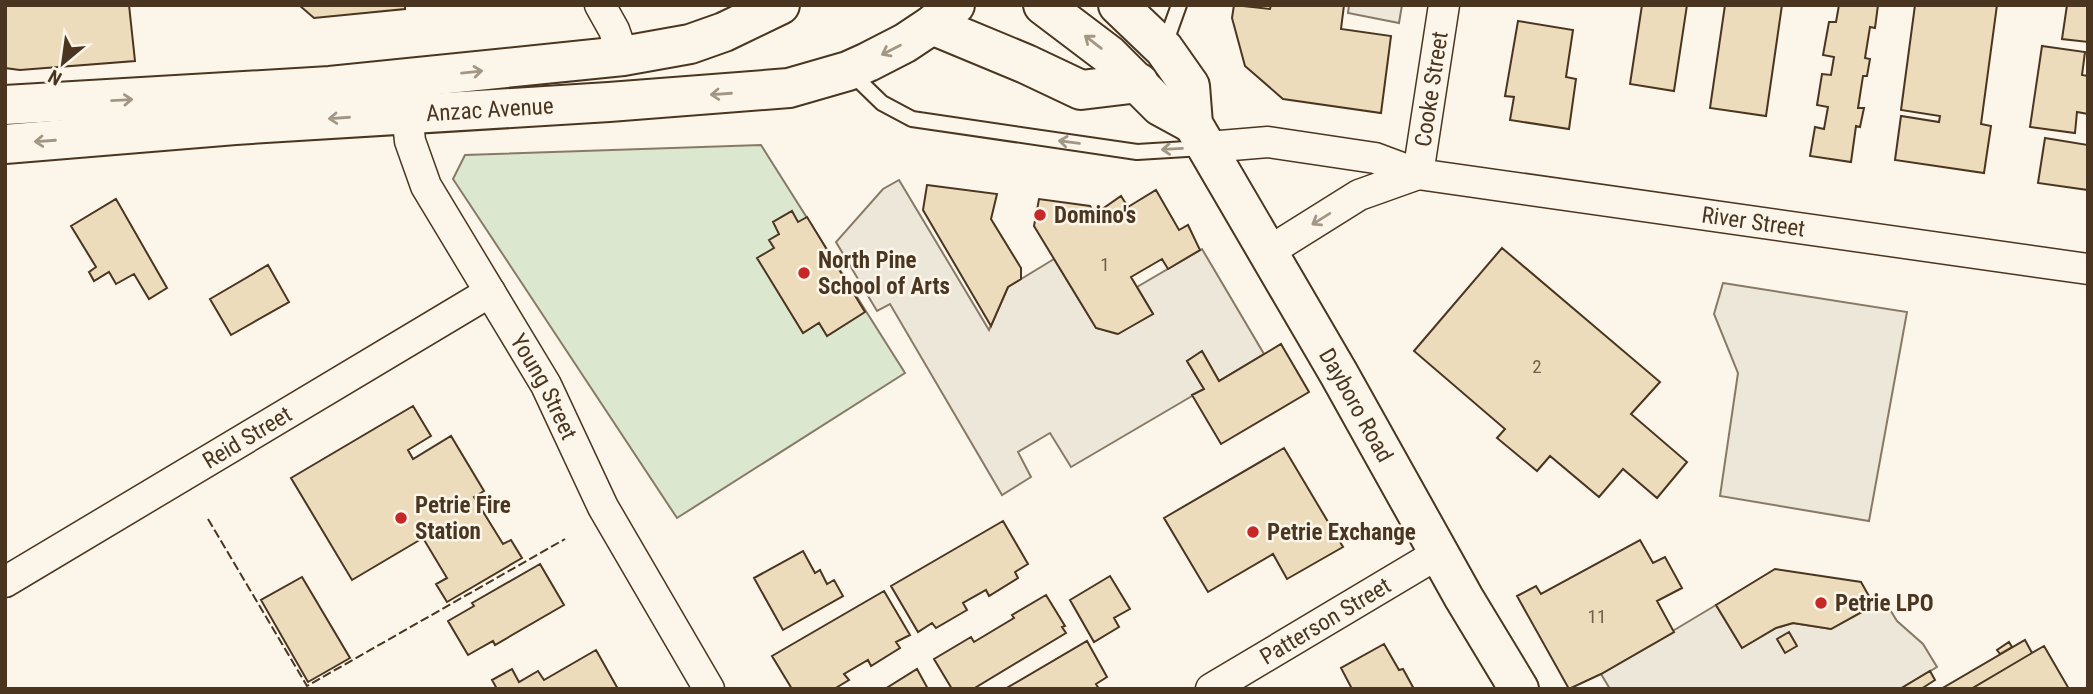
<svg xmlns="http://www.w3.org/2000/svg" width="2093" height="694" font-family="'Roboto Condensed',sans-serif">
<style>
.green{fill:#dce7d0;stroke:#887966;stroke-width:2}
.parking{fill:#ede7d9;stroke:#887966;stroke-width:2}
.building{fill:#ecdcbc;stroke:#4a3520;stroke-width:2}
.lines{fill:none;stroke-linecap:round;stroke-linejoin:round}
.service-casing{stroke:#4a3520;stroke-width:18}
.minor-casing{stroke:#4a3520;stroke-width:33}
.primary-casing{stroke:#4a3520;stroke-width:42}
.trunk-casing{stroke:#4a3520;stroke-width:42}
.service{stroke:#fbf6e9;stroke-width:14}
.minor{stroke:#fbf6e9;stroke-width:30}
.primary{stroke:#fbf6e9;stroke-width:38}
.trunk{stroke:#fbf6e9;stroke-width:38}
.fence{stroke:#4a3520;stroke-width:2;stroke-dasharray:9 3.5;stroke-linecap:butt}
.oneway{stroke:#a29684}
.poi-dot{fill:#c62828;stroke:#fbf6e9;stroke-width:2.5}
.labels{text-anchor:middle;stroke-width:5;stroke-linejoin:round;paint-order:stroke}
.number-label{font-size:19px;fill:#725f47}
.street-label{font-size:23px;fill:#4a3520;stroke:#fbf6e9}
.poi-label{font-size:23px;font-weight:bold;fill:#4a3520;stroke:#fbf6e9;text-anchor:start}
</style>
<rect width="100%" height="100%" fill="#fbf6e9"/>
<!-- green -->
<path class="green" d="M761,145L905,373L677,518L453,179L465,155Z"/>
<!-- parking -->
<path class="parking" d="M1349,5H1402L1399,23L1348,13Z
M899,180L989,330L1008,287L1054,259L1096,328L1117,334L1153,314L1137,287L1202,249L1264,354L1219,381L1202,352L1187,361L1204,389L1071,467L1050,433L1018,452L1031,477L1002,495L890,304L877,311L836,242L883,189Z
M1723,283L1907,312L1869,521L1720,496L1738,373L1714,314Z
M1884,600L1897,621L1923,644L1937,667L1900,689H1610L1601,674L1716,605L1742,648L1776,628L1793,623L1831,629Z"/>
<!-- building -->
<path class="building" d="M5,5H129L135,61L20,70L5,68Z
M299,5H405V9L314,18Z
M1234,5L1270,9L1271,5H1344L1341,29L1391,36L1381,113L1283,99L1245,66L1232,18Z
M1642,5H1687L1674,91L1630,84Z
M1725,5H1782L1766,116L1710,108Z
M1839,5H1878L1875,28L1870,27L1865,58L1870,59L1867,76H1863L1858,108H1864L1860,127L1856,126L1851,162L1810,156L1815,127L1824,129L1828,107L1817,105L1822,74L1831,75L1834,57L1823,55L1829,22H1836Z
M1915,5H1997L1981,124L1991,126L1984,173L1895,160L1901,116L1939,122L1940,116L1901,110Z
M2067,5H2088V42L2062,39Z
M1518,21L1573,30L1566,77L1576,79L1569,129L1510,120L1514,97L1505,96Z
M2042,46L2085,52L2082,75L2088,76V114L2077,112L2075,133L2030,127Z
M2045,138L2088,145V190L2038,183Z
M927,185L997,194L991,219L1021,268V279L1008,287L991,326L923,210Z
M1156,190L1179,230L1188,225L1200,250L1168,269L1162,259L1131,277L1153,314L1118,334L1096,328L1034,226L1039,199L1090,206L1095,214L1121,196L1128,207Z
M116,199L167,288L149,299L134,274L116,284L109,272L94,281L89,272L96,267L71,226Z
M792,211L798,222L807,217L865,312L827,336L819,323L803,333L757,258L774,248L769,240L779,234L773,222Z
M1502,248L1660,382L1631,414L1687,462L1657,498L1623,469L1599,497L1550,456L1537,471L1497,438L1505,429L1414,351Z
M268,265L289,302L231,335L210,299Z
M1281,344L1309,392L1221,444L1192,395L1204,389L1187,361L1202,351L1219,381Z
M413,406L431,436L408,450L413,459L451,436L484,491L474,497L503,544L511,540L522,558L447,602L436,584L447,578L423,538L352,580L291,478Z
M1284,448L1343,547L1287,579L1273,554L1208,592L1164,518Z
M1003,521L1028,564L1015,572L1018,578L989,596L986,590L963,603L967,610L936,628L932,623L918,632L891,586Z
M1640,540L1653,563L1665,557L1682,588L1657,601L1674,632L1601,674L1569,689L1517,596L1536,586L1541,594Z
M803,551L815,573L820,570L827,584L834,580L843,596L783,630L754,578Z
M540,564L564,605L495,645L493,641L468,655L448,621L474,606L472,603Z
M1775,569L1861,582L1874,605L1831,629L1793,623L1776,628L1742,648L1716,605Z
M1110,576L1130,609L1114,618L1119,627L1094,642L1070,600Z
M302,577L350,658L308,682L261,600Z
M884,591L910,635L896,642L900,648L871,666L868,660L844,674L849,680L834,689H792L772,656Z
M1046,595L1065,626L1062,627L1066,633L973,689H952L934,659L971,637L974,642L1014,618L1012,615Z
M1789,632L1797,646L1785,653L1777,639Z
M2025,640L2032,653L1971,689H1941Z
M1087,641L1107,677L1096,684L1099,689H1005Z
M2009,642L2012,647L2000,654L1997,650Z
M1384,644L1399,670L1403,669L1414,689H1352L1341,668Z
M2044,646L2069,689H1971L2032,653Z
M596,650L618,689H497L492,680L512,669L519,682L538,671L544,680Z
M917,669L928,689H885Z
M1930,671L1935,680L1921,689H1900Z"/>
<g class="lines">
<!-- service casing -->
<g class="service-casing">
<path id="service" d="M1164,47L1179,5
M850,72L882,103L912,119L1137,152L1203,148"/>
</g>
<!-- minor casing -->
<g class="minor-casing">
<g id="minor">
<path d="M600,5L614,30L623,56"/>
<path id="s1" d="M405,93L410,141L426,186L546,385L603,507L709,689"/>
<path id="s2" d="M1208,147L1268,142L1375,158L1418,174L2088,269"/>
<path id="s3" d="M1418,174L1444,5"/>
<path d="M1268,252L1359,195L1418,174"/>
<path id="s4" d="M5,582L490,292"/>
<path id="s5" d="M1211,689L1439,553"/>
</g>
</g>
<!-- primary casing -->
<g class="primary-casing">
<g id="primary">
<path d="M1043,5L1109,55L1160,106L1193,124"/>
<path id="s6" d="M1118,5L1164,49L1190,86L1193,124L1339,374L1464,598L1519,689"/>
</g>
</g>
<!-- trunk casing -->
<g class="trunk-casing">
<g id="trunk">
<path d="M932,25L1026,64L1081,90L1139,83"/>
<path d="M5,105L330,86L623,56L690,44L724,32L780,5"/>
<path id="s7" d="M5,144L235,125L609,102L789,88L848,71L868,62L905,43L932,25L955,5"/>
</g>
</g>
<!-- service -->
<use href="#service" class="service"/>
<!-- minor -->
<use href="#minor" class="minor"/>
<!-- primary -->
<use href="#primary" class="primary"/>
<!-- trunk -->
<use href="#trunk" class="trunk"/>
<!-- fence -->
<path class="fence" d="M208,519L307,686L565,539"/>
</g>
<!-- one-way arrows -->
<defs><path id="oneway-shaft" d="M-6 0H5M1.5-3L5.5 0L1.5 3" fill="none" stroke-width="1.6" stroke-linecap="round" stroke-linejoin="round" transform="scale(1.75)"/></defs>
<g class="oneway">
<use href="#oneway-shaft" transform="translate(1093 42) rotate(-142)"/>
<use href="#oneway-shaft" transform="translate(891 50) rotate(153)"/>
<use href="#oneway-shaft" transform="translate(472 72) rotate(-6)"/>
<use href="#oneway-shaft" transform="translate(721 94) rotate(176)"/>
<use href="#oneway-shaft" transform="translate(122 100) rotate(-3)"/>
<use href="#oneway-shaft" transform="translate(339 118) rotate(176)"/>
<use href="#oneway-shaft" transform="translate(45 141) rotate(176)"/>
<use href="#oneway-shaft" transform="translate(1069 142) rotate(-172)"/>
<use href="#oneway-shaft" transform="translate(1172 149) rotate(177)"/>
<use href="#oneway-shaft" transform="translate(1321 219) rotate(148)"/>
</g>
<!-- markers -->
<g class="poi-dot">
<circle cx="1040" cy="215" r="7"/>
<circle cx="804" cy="273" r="7"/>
<circle cx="401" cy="518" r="7"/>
<circle cx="1253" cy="532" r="7"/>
<circle cx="1821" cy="603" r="7"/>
</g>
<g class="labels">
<!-- number labels -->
<g class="number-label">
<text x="1105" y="271">1</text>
<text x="1537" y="373">2</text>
<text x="1597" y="623">11</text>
</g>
<!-- street labels -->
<g class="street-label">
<text dy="8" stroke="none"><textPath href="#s3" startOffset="86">Cooke Street</textPath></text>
<text dy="8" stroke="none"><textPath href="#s7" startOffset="486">Anzac Avenue</textPath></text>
<text dy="8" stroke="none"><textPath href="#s2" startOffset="553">River Street</textPath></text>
<text dy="8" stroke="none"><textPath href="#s1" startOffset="329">Young Street</textPath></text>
<text dy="8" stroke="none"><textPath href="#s6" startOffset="472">Dayboro Road</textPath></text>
<text dy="8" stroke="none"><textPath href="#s4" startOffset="282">Reid Street</textPath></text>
<text dy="8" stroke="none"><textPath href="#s5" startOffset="133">Patterson Street</textPath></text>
</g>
<!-- poi labels -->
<g class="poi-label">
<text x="1054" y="223">Domino's</text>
<text x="818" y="268">North Pine<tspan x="818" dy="26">School of Arts</tspan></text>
<text x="415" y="513">Petrie Fire<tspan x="415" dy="26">Station</tspan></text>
<text x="1267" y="540">Petrie Exchange</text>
<text x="1835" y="611">Petrie LPO</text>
</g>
</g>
<!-- border -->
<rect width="2093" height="694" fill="none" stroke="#4a3520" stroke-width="14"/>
<!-- north arrow -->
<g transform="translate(63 63) rotate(209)" stroke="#fbf6e9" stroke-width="5" paint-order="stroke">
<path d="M0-5L12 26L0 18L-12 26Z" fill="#4a3520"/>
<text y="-10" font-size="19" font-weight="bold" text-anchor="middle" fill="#4a3520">N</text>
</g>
</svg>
